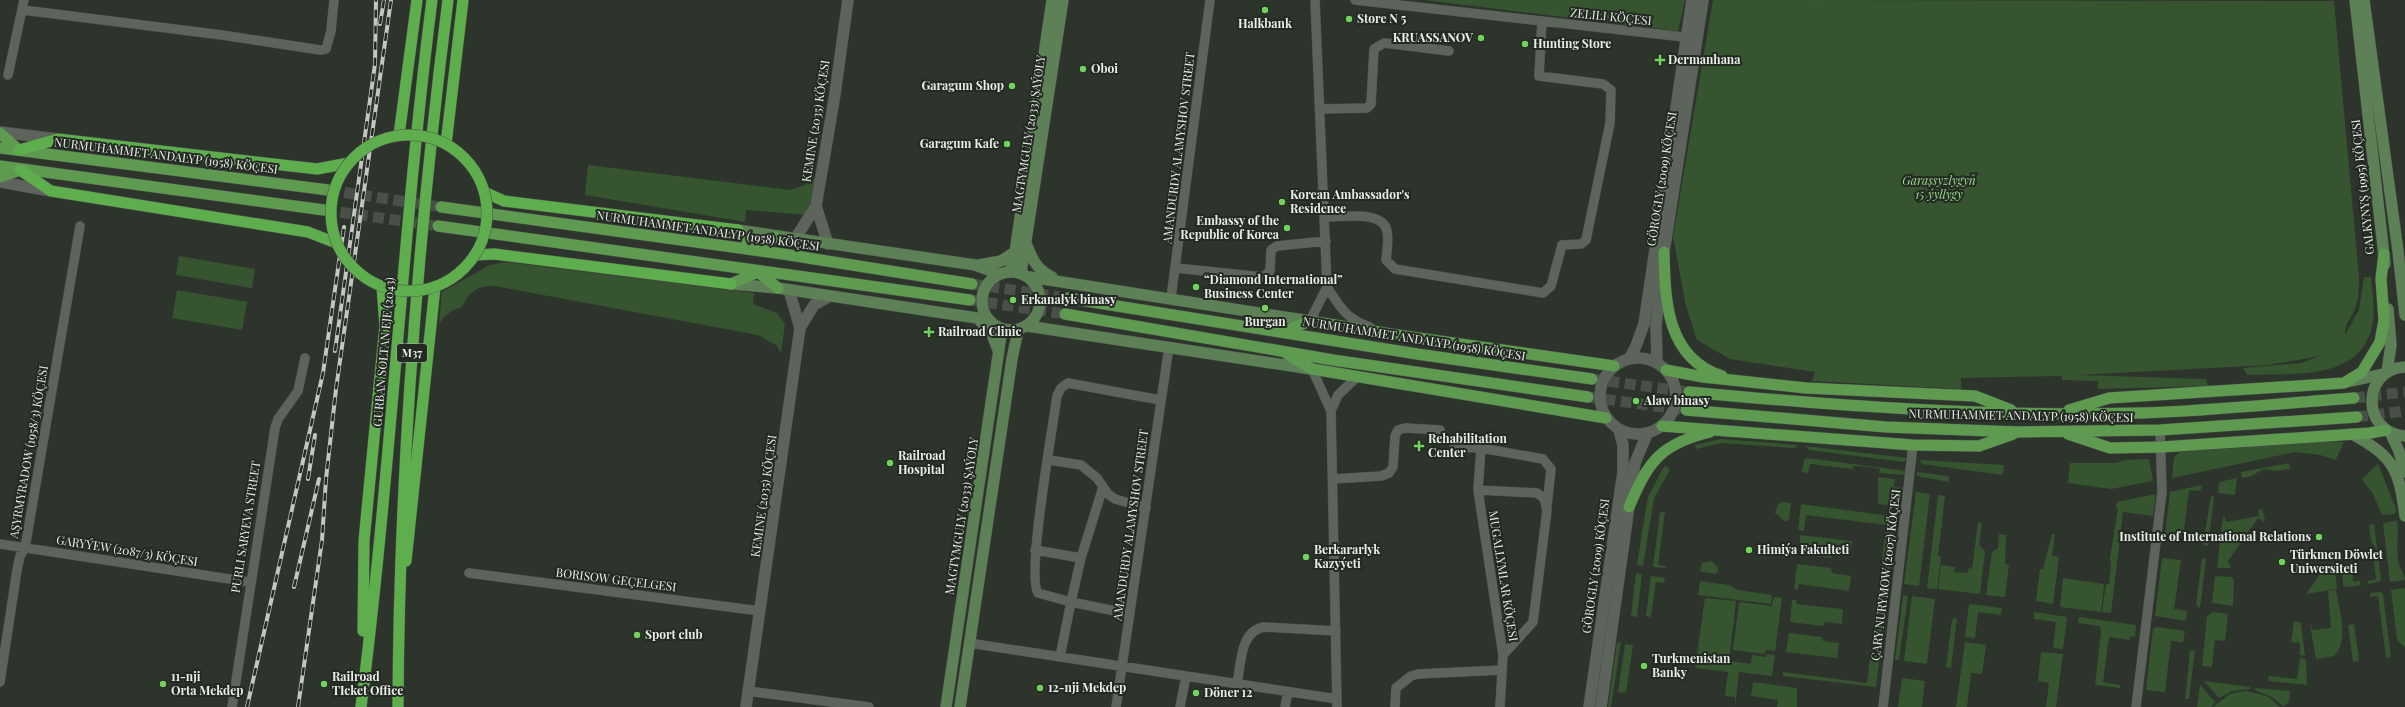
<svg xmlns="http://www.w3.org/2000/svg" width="2405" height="707" font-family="'Playfair Display',serif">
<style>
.green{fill:#375431}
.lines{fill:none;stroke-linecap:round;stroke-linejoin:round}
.primary-tunnel{stroke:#495048;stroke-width:11;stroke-dasharray:11 5.5;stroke-linecap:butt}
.minor-casing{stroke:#4c524b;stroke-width:10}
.tertiary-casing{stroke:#4c524b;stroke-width:12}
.secondary-casing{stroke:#4c524b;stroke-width:12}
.primary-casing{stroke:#4c524b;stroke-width:12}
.trunk-casing{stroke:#4c524b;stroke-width:12}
.minor{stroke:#5c645b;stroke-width:9}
.tertiary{stroke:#5c645b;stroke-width:11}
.secondary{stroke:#5d8056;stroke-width:11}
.primary{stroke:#5e9b51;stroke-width:11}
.trunk{stroke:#5fae4e;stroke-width:11}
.rail-casing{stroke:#c3c7c2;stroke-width:4}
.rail{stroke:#232a22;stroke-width:2.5;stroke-dasharray:8;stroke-linecap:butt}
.trunk-bridge-casing{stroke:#4c524b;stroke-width:12;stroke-linecap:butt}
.trunk-bridge{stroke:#5fae4e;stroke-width:11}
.poi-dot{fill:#72d25d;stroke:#232a22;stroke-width:1.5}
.labels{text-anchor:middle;stroke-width:4;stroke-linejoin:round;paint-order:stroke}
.shield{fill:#232a22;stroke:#aeb2ad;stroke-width:1}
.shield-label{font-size:11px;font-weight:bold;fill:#e9ede8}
.street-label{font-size:12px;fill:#e9ede8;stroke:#232a22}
.poi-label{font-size:12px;font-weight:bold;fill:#e9ede8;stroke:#232a22;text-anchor:start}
.park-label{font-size:12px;font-style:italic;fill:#98db8a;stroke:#232a22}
</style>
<rect width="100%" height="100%" fill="#2d342c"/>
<!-- green -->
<path class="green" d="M1424,0H1685L1678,31Z
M1713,0L2334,1L2359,278C2359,288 2359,298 2355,308C2352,318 2344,324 2345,335L2359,310L2364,277H2371C2372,292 2376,310 2372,326C2361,382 2290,373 2247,375L2243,368L2301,363L2320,356L2268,365L2078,375L2206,379L2208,386L2098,389V381L2062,380V376L1961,378V389L1812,381L1815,372L1730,359L1697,340L1686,306L1673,237Z
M588,165L791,190L805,185L816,177L808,215L746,210L745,222L585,195Z
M179,256L255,269L252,288L176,275Z
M506,262L754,293L753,304L777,313L785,324L781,353L776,345L758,335L495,286C478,285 469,291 462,307C451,310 446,314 439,324L442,292L490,265Z
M177,290L247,302L242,330L172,318Z
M1721,439L1798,445L1794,448L1721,443L1696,449L1695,445Z
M2329,441L2344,442L2336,460L2320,455L2295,452L2172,478L2174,457L2180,452Z
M1806,446L1907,458L1904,462L1809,450Z
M1807,458L1906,471V475L1879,473L1880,469C1871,467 1862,466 1853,466V469L1810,464L1808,473L1802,472L1804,460Z
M2149,459L2153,481L2111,489L2068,483L2070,463H2116L2124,460Z
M1920,460L2004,465L2003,475L1922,464Z
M2289,463L2290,469L2276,471L2263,469L2252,476L2242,478L2241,472Z
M2378,464L2396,509L2395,514L2382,515L2373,494L2362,479Z
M1665,465L1670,470L1654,498L1643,566L1637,565L1648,496Z
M1917,472L1949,476V482L1917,476Z
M1878,477L1895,479L1894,487L1903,488L1900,507L1878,504Z
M2237,478L2235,495L2218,493L2219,482Z
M2202,485L2201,491L2189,490L2183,537L2165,535L2170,492Z
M1916,492L1930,494L1919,586L1904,584Z
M2156,494L2153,516L2123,512L2111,613L2102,612L2106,584H2109L2111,566L2110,558L2118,509H2116L2117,502Z
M1938,495L1945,496L1938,556L1941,557L1937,589L1927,588Z
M2211,496L2214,497L2208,546L2203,545Z
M1782,502L1791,503L1789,519L1786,522L1775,513L1778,504Z
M1801,504L1897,517L1887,597L1878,596L1886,525L1806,515L1804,531L1798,530Z
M2262,509L2265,520L2264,522L2258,518L2228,561L2231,568H2217L2223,517H2225L2226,522L2259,516L2258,510Z
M1660,512H1665L1658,565L1666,566V568L1653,567Z
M2397,521C2399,534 2396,546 2398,559C2398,567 2404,572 2405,580L2390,582L2383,523Z
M1978,522L1982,523L1979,545L1985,551L1980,594L1938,589L1941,565L1955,567L1954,572L1968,573L1969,568L1972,569Z
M2374,524L2381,581L2368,584V581L2376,579L2374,563L2377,551L2371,541L2369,525Z
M1999,534L2006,535L2005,564L2009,565L2005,597L1986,595L1992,552L1998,548Z
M2052,534H2055L2052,556L2059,557L2053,604L2036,601L2040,569H2043Z
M1800,535L1852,541L1850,556L1833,554L1831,558L1799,554Z
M2162,558L2181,560L2174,609L2187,611L2186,621L2155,616Z
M2202,558L2206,559L2200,608L2196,605Z
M1711,561L1718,568V572L1715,574L1700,571L1702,563Z
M2334,563L2337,589L2306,594L2327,565Z
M1797,564L1831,568L1832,573L1851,576L1849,591L1799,584L1798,590L1794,589Z
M2352,568L2353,582L2360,581L2361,585L2346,587L2343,585L2342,571Z
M1636,573L1642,574L1637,617L1631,616Z
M1651,576L1665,578L1664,583L1656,582L1651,617L1646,616Z
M2215,576L2232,577L2234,580L2233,606L2212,603Z
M2063,578L2104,584L2101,612L2060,607Z
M1700,581L1729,585L1738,590L1772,595L1771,604L1698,595Z
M2405,588V648L2397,640L2391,590Z
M2336,590C2339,609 2350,641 2334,656L2316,659L2310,625H2311L2312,630L2331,628L2328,591Z
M2381,592L2383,594L2391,657L2386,658L2378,596L2370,597V593Z
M1903,595L1908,596L1899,660H1895Z
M1912,596L1935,599L1927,664L1904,661Z
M1774,597L1782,598L1775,651L1766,650L1765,654L1733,650L1739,602L1771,606L1770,612Z
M1705,598L1736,601L1729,661L1751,664L1752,655L1766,657L1767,654L1775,655L1772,676L1739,672L1735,707V697L1725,696L1728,672L1695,668Z
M1792,600H1797L1796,604L1843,609L1842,624L1825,622L1823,626L1790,622Z
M1969,604L2002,608L2001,615L1978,612L1975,638L1965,637Z
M2034,612L2067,617L2063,649L2053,648L2056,622L2034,619Z
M2213,612L2228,614L2225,641L2215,640L2212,667L2202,666L2207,616Z
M1875,613L1885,614L1876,687L1783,676V672L1867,683Z
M2079,617L2136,625L2135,637L2130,636V640L2109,637L2103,682L2120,685V688L2095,685L2101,632L2100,626L2078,623Z
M1954,618H1957L1951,668L1946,667L1952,620Z
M2294,621L2301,623L2305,656L2300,655V643L2291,642Z
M2354,624L2359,661L2353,662L2348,625Z
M2156,627L2185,631L2183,642L2171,641L2165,692L2146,690L2153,629Z
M1789,633L1822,637L1823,641L1839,643L1837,658L1786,652Z
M1621,641L1611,707H1608L1617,643Z
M1965,642L1986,645L1982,674L1971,673L1967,707H1956Z
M1625,644L1633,645L1626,693L1618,692Z
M2195,650L2189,699H2185L2190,651Z
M2041,652L2063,654L2056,707H2046L2049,683L2038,681Z
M2300,658L2306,659L2307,685L2268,681L2269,676L2297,679Z
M1902,678L1925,681L1922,707H1898Z
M2204,681L2250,687V689L2232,691L2219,698Z
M1753,682L1797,688V707H1777L1778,700L1751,696Z
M2200,685L2215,702L2211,707H2197Z
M2255,688L2290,691L2289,702L2283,706L2272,697L2255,690Z
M2245,691L2267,696L2280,707H2213L2230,694Z"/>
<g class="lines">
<!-- primary-tunnel -->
<path class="primary-tunnel" d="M328,190L441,207
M324,210L438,226
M972,284L1067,298
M970,300L1065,314
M1592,379L1689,392
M1588,397L1686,410
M2354,398L2405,392
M2357,417L2405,411"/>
<!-- minor casing -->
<g class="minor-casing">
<path id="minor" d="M1355,0L1693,38
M23,10L222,35L320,50L326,49L331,31L334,0
M8,75L24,0
M1320,109L1367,108L1371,104L1374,49L1384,43L1449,51
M1326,217C1343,217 1383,210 1387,231C1389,240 1387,251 1386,260L1395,269L1543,293L1551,286L1562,245L1581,244L1586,240L1610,123L1611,90L1603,84L1539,76L1542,21
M1176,268L1263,277L1270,271L1271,250L1277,246L1326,241
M1327,287C1340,307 1346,319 1370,327
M1171,298L1210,0
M1310,321L1327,287L1315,0
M1312,369L1331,411L1337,707
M1331,411L1338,395L1357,377
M1454,447L1481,448L1543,459L1551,469L1547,506
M1481,448L1478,490L1503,655L1500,707
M1049,460L1081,465L1097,478L1108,494L1115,499L1146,508
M1333,479L1381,476L1389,473L1393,467L1395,436L1398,430L1405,428L1440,430
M1478,490L1537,493L1544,498L1547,510L1533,622L1503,655
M0,544L249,582
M1035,550L1081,558L1103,487
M1081,558L1071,602L1130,614
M469,573L760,611
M969,643L1337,699
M1060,657L1071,602L1038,593C1026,575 1053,427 1057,396L1061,388L1068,383L1160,400
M0,682L17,570L20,556L25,548L80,226
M1237,684C1241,664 1240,631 1264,627L1336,631
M748,691L869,707
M232,707L275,428L278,419L298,391L305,358
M1116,707L1169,347
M1180,707L1186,676
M1285,707L1288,692
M1395,707L1396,688L1411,676L1418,674L1502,670
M1883,707L1913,445
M2136,707L2162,492L2160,430"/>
</g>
<!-- tertiary casing -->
<g class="tertiary-casing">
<path id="tertiary" d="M0,132L57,139
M0,182L51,191
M795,239L816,206
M828,244L816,206L835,94L848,0
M800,328L814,305L830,296
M1600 396a38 38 0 1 1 76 0a38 38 0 1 1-76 0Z
M1629,359L1636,346L1644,324L1692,0
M1657,363L1656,325L1664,252L1703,0
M746,707L800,328L789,290
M1589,707L1623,472V445L1619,430
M1601,707L1635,463L1647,434"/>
</g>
<!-- secondary casing -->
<g class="secondary-casing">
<path id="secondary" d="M2355,0L2385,264
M2364,0L2398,251L2405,315
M738,230L975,265L1000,274
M1026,243C1032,259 1036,269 1052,277
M979,265L1001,261L1015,252
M1010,271L1015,252L1052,0
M982 301a29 29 0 1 1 58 0a29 29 0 1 1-58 0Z
M1021,273L1063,0
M1030,277L1310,321
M731,284L778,288L977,318L993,324
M980,321L991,332L998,350
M1027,326L1311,369
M2405,367C2361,369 2361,433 2405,436
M2387,372L2391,345L2388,309
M2347,382L2383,374
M2390,432L2399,451L2405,472
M2352,434C2394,457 2399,469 2405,516
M946,707L1002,329
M960,707L1012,359L1018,330"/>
</g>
<!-- primary casing -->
<g class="primary-casing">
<path id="primary" d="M0,133L19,150
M0,148L328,190
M0,166L324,210
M0,177L20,170
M441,207L783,254L972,284
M438,226L970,300
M738,230L757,250L775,237
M1664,252C1665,300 1666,358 1722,376
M731,284L758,272L778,288
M1067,298L1417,354L1592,379
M1065,314L1333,360L1588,397
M1282,332L1310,321L1397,335L1614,366
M1287,354L1312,369L1606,418
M1666,370L1703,377L1806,388L1975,396L2011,410
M1689,392C1839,406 1990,417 2140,413C2212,411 2283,403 2354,398
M1686,410L1886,427L2018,432L2160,430L2357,417
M2069,410L2109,398L2344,383L2362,372L2380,342L2384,320L2381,279L2384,254
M1662,426L1913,445L1979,446L2013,434
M2068,434L2110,448L2162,447L2370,433L2386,430
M1629,507C1648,462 1660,444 1710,432"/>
</g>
<!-- trunk casing -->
<g class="trunk-casing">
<path id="trunk" d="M399,135L417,0
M446,144L463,0
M19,150L58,139L317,169L349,163
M20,170L51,191L308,232L336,243
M484,192L504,201L738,230
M475,255L494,254L731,284
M406,561L435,287
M363,631L364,541L385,325L382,287
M361,707C391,472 402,235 432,0
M398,707C399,470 418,235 448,0"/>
</g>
<!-- minor -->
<use href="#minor" class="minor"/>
<!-- tertiary -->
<use href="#tertiary" class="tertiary"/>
<!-- secondary -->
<use href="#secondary" class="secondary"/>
<!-- primary -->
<use href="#primary" class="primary"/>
<!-- trunk -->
<use href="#trunk" class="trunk"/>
<!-- rail casing -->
<g class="rail-casing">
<path id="rail" d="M380,24L384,0
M335,351L375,64L376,0
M308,479L315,435
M294,587L319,479
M247,707L323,373L344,227
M298,707L322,540L326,479L336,389L391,0"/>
</g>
<!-- rail -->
<use href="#rail" class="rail"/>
<!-- trunk-bridge casing -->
<g class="trunk-bridge-casing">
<path id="trunk-bridge" d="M331 213a78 78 0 1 1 156 0a78 78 0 1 1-156 0Z"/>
</g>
<!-- trunk-bridge -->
<use href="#trunk-bridge" class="trunk-bridge"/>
</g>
<!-- markers -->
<g class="poi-dot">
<circle cx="1265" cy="10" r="4"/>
<circle cx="1349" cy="19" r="4"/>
<circle cx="1481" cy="38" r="4"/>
<circle cx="1525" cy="44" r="4"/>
<path d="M1658 54h4v4h4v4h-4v4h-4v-4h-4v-4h4z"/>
<circle cx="1083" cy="69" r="4"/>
<circle cx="1012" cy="86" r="4"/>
<circle cx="1007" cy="144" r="4"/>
<circle cx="1282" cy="202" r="4"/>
<circle cx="1287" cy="228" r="4"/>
<circle cx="1196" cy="287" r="4"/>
<circle cx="1013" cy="300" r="4"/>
<circle cx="1265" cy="308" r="4"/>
<path d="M927 326h4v4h4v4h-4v4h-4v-4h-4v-4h4z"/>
<circle cx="1636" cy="401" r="4"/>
<path d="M1417 440h4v4h4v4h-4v4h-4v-4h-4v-4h4z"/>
<circle cx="890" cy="463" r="4"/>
<circle cx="2319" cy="537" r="4"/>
<circle cx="1749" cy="550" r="4"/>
<circle cx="1306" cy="557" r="4"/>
<circle cx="2282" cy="562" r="4"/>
<circle cx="637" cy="635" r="4"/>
<circle cx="1644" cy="666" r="4"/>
<circle cx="163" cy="684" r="4"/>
<circle cx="324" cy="684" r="4"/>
<circle cx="1040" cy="688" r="4"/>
<circle cx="1196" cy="693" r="4"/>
</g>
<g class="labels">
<!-- shield labels -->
<rect class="shield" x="397" y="344" width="30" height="18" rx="3"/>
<g class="shield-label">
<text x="412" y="357">M37</text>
</g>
<!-- street labels -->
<g class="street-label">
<text transform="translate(1611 17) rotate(6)" y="4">ZELILI KÖÇESI</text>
<text transform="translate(816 121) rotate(-81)" y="4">KEMINE (2035) KÖÇESI</text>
<text transform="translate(1029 134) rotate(-81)" y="4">MAGTYMGULY (2033) ŞAÝOLY</text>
<text transform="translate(1179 148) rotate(-83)" y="4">AMANDURDY ALAMYSHOV STREET</text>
<text transform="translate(166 156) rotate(7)" y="4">NURMUHAMMET ANDALYP (1958) KÖÇESI</text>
<text transform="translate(1662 179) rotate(-81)" y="4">GÖROGLY (2009) KÖÇESI</text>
<text transform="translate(2363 187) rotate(-96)" y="4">GALKYNYŞ (1995) KÖÇESI</text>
<text transform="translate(708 231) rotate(8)" y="4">NURMUHAMMET ANDALYP (1958) KÖÇESI</text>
<text transform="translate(1414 339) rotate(9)" y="4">NURMUHAMMET ANDALYP (1958) KÖÇESI</text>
<text transform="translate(384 352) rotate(-85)" y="4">GURBAN SOLTAN EJE (2043)</text>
<text transform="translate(2021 416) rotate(1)" y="4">NURMUHAMMET ANDALYP (1958) KÖÇESI</text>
<text transform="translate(29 452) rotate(-80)" y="4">AŞYRMYRADOW (1958/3) KÖÇESI</text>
<text transform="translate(764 496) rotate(-82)" y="4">KEMINE (2035) KÖÇESI</text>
<text transform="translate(962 516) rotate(-81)" y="4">MAGTYMGULY (2033) ŞAÝOLY</text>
<text transform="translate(1131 525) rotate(-82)" y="4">AMANDURDY ALAMYSHOV STREET</text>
<text transform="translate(246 527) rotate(-81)" y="4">PURLI SARYEVA STREET</text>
<text transform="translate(127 551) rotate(9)" y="4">GARYÝEW (2087/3) KÖÇESI</text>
<text transform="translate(1596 566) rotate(-82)" y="4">GÖROGLY (2009) KÖÇESI</text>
<text transform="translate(1886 575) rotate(-83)" y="4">ÇARY NURYMOW (2007) KÖÇESI</text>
<text transform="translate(1503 576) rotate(81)" y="4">MUGALLYMLAR KÖÇESI</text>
<text transform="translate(616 580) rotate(7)" y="4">BORISOW GEÇELGESI</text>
</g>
<!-- poi labels -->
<g class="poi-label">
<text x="1357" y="23">Store N 5</text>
<text x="1265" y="28" text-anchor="middle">Halkbank</text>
<text x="1473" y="42" text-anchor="end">KRUASSANOV</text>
<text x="1533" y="48">Hunting Store</text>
<text x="1668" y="64">Dermanhana</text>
<text x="1091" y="73">Oboi</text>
<text x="1004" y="90" text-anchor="end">Garagum Shop</text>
<text x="999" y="148" text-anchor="end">Garagum Kafe</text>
<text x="1290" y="199">Korean Ambassador's<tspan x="1290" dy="14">Residence</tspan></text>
<text x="1279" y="225" text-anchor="end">Embassy of the<tspan x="1279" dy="14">Republic of Korea</tspan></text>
<text x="1204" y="284">“Diamond International”<tspan x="1204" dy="14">Business Center</tspan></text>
<text x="1021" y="304">Erkanalyk binasy</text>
<text x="1265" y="326" text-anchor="middle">Burgan</text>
<text x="938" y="336">Railroad Clinic</text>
<text x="1644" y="405">Alaw binasy</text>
<text x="1428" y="443">Rehabilitation<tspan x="1428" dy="14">Center</tspan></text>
<text x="898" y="460">Railroad<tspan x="898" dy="14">Hospital</tspan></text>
<text x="2311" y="541" text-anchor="end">Institute of International Relations</text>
<text x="1314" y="554">Berkararlyk<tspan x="1314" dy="14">Kazyýeti</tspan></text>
<text x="1757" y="554">Himiýa Fakulteti</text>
<text x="2290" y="559">Türkmen Döwlet<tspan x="2290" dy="14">Uniwersiteti</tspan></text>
<text x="645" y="639">Sport club</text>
<text x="1652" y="663">Turkmenistan<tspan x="1652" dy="14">Banky</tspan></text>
<text x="171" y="681">11-nji<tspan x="171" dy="14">Orta Mekdep</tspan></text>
<text x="332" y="681">Railroad<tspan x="332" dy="14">TIcket Office</tspan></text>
<text x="1048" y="692">12-nji Mekdep</text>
<text x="1204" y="697">Döner 12</text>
</g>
<!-- park labels -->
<g class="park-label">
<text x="1939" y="185">Garaşsyzlygyň<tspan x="1939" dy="14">15 ýyllygy</tspan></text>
</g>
</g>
</svg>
